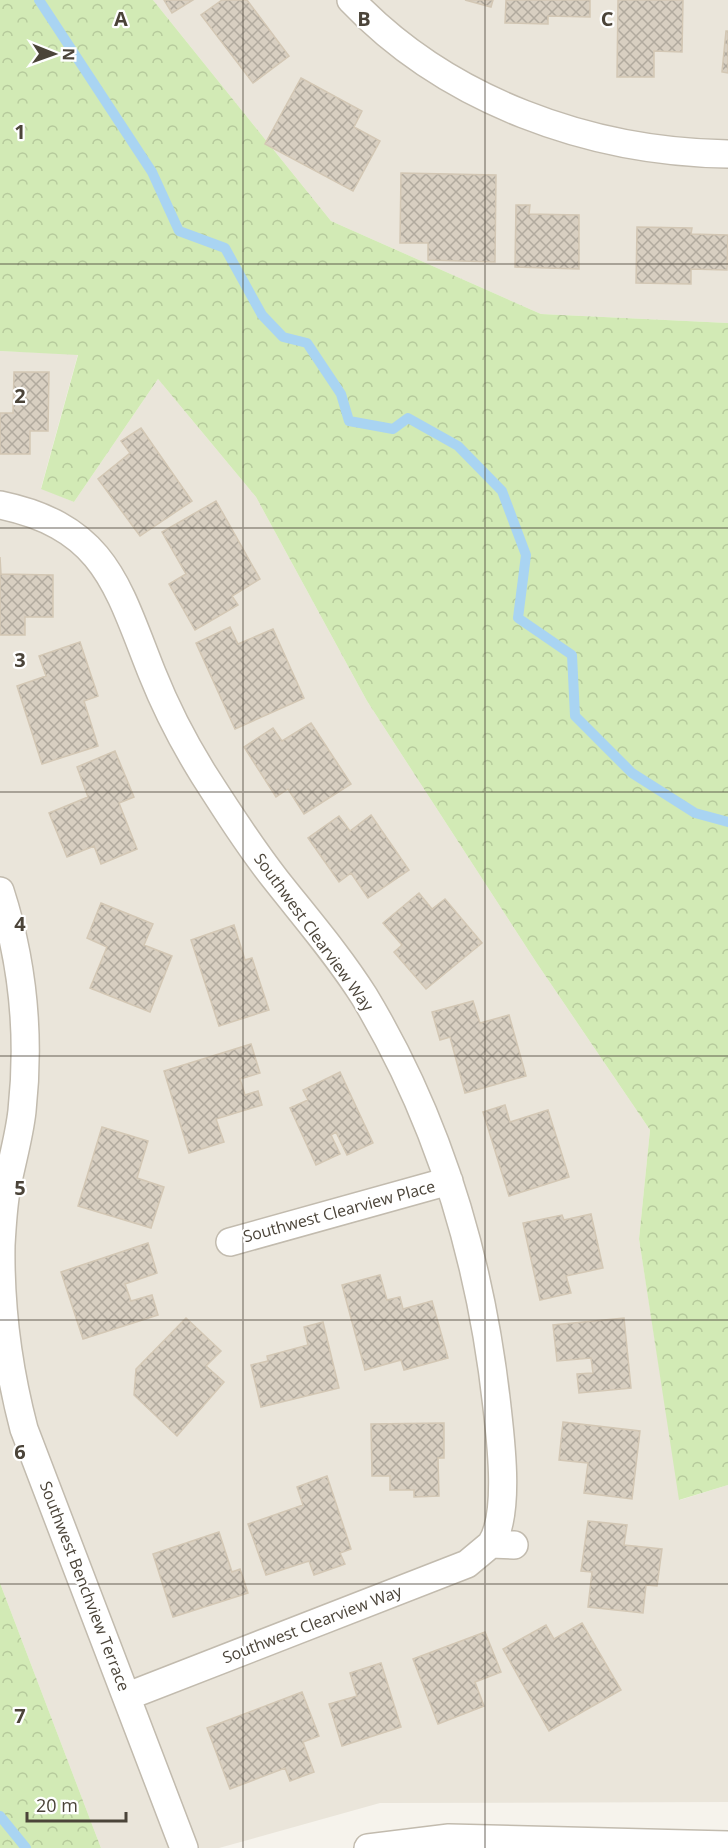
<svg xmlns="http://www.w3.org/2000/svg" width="728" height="1848" font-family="'Open Sans',sans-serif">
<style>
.residential{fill:#eae5da}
.forest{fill:url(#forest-crowns)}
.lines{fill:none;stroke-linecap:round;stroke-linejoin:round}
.stream{stroke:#a9d4f2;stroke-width:10}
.building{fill:url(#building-cross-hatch);stroke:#d3c7b4;stroke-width:1.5}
.minor-casing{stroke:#c2bbae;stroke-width:30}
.minor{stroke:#fff;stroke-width:27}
.grid{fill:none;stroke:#4b4439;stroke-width:1.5;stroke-opacity:0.55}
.labels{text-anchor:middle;stroke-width:4.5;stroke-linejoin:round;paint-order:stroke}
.street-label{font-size:16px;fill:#4b4439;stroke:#fff}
.grid-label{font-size:20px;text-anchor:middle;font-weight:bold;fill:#4b4439;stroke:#fff;stroke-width:4.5;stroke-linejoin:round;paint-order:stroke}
</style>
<defs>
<pattern id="forest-crowns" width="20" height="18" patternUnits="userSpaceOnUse" patternTransform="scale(1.5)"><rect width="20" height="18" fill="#d2eab5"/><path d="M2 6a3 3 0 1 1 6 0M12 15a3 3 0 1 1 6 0" fill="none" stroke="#b6ca9c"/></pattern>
<pattern id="building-cross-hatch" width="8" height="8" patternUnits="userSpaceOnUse" patternTransform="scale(1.5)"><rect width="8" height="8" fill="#d8cfc1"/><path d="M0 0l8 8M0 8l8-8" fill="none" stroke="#b1aa9e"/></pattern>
</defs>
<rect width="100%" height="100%" fill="#f6f3ec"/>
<!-- residential -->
<path class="residential" d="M153,0H728V323L541,314L331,221Z
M0,351L78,354L41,488L74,502L158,379L256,497L367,701L536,962L650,1130L639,1239L680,1500L728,1485V1802L380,1803L219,1848H101L0,1583Z"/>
<!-- forest -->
<path class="forest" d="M0,0H153L331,221L541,314L728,323V1485L679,1500L639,1239L650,1130L536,962L367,701L256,497L158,379L74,502L41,489L78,355L0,351Z
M0,1583L101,1848H0Z"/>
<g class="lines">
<!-- stream -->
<path class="stream" d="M39,0L152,172L179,231L225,248L262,315L283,337L307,343L341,394L349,421L393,429L408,418L458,446L502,491L526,555L518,618L572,655L575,716L632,773L695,813L728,822
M0,1816L26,1848"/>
</g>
<!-- building -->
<path class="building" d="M164,0H193L172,13Z
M222,0H247L289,56L253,83L201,15Z
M465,0H493L491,7Z
M506,0H590V17L548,16V24L505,23Z
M618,0H683L682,52L654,51V77H617Z
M726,31H728V73L722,72Z
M301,78L362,111L354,127L380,141L353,191L265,144Z
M401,173L496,175L495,262L428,260V243H400Z
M516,205H530L529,214L579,215V269L515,267Z
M637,227L692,228L691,234L728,235L727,270L691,269V284L636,283Z
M14,372H49L48,431H30V454H0V413H13Z
M141,428L192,501L140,536L98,479L130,453L121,441Z
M216,501L260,579L232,596L238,605L195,630L169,584L186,574L162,532Z
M0,557L1,574L53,575V617H25V635H0Z
M230,627L238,644L273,629L304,698L235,729L196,643Z
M80,642L98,696L84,701L98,746L42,764L17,686L46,676L39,656Z
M311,723L351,784L304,814L288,789L276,797L244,747L273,728L282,741Z
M115,751L134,797L119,803L137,849L101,864L94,846L67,857L49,813L88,797L77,767Z
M371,815L409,870L368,898L351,873L339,882L308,838L339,816L350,831Z
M419,893L432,909L445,899L482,943L426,989L394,952L402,945L383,923Z
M101,903L153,924L144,945L172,956L150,1012L90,988L107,947L87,938Z
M234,925L245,960L252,958L269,1010L219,1026L191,940Z
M473,1001L480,1023L509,1015L526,1076L465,1093L450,1037L440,1040L432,1012Z
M251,1044L260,1073L240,1079L245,1095L258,1091L262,1105L216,1119L224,1142L189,1153L164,1071Z
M340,1072L373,1143L347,1155L336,1132L331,1135L340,1154L316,1165L290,1108L308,1100L303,1090Z
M505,1105L510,1122L548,1110L569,1177L509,1196L483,1112Z
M102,1127L148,1141L137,1178L164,1187L151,1228L78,1206Z
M591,1214L603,1268L566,1276L571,1293L540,1300L523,1223L562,1215L564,1220Z
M148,1243L157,1273L125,1284L131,1301L152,1295L158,1315L83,1339L61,1272Z
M380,1275L387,1300L400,1297L403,1309L432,1301L448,1358L404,1370L401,1360L365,1370L342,1285Z
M186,1318L221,1351L206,1366L224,1382L177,1436L134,1395L136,1369Z
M624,1318L631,1388L579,1393L577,1374L593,1373L591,1358L557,1361L553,1325Z
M323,1322L339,1388L261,1407L251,1365L268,1361L267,1356L308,1345L304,1327Z
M563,1422L640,1431L632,1499L584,1493L588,1463L559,1460Z
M444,1423V1458H438L439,1496L414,1497V1490H390V1476H372L371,1424Z
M327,1476L351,1549L340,1553L345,1564L314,1575L309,1561L266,1575L248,1524L303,1505L297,1487Z
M588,1521L627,1525L624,1545L662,1549L657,1586L646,1585L643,1613L588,1607L592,1572L581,1571Z
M219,1532L232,1572L240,1569L248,1593L173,1617L153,1554Z
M582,1623L621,1690L549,1731L503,1649L546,1625L554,1639Z
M485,1632L501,1672L475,1682L484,1706L438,1724L413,1659Z
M381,1663L401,1727L342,1746L329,1704L357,1696L350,1673Z
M302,1692L319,1736L303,1742L314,1772L290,1781L285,1768L230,1789L207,1728Z"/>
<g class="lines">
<!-- minor casing -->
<g class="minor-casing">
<path id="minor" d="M351,0C447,101 590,152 728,154
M0,505C105,527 117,585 152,673C166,708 184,743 204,775C227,811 250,847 276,880C306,918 338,955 364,996C440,1122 481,1262 497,1407C501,1442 510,1515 491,1544
M0,891C23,962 30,1037 22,1111C19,1138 11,1164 6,1191C3,1209 2,1227 1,1245C0,1308 8,1368 24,1429L184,1848
M230,1242L449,1181
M128,1696L467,1564L491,1544L514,1545
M368,1848L449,1838L728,1845"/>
</g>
<!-- minor -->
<use href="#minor" class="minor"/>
</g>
<!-- grid -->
<path class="grid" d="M243,0V1848M485,0V1848M0,264H728M0,528H728M0,792H728M0,1056H728M0,1320H728M0,1584H728"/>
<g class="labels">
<!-- street labels -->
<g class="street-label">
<text transform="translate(314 932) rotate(54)" y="6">Southwest Clearview Way</text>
<text transform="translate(339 1211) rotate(-15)" y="6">Southwest Clearview Place</text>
<text transform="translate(85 1586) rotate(69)" y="6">Southwest Benchview Terrace</text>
<text transform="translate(312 1624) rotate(-21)" y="6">Southwest Clearview Way</text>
</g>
</g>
<g class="grid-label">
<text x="121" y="26">A</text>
<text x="364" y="26">B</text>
<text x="607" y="26">C</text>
<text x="20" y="139">1</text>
<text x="20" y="403">2</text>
<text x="20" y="667">3</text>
<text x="20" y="931">4</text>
<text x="20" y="1195">5</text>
<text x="20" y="1459">6</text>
<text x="20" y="1723">7</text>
</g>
<!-- north arrow -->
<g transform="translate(54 54) rotate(91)" stroke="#ffffff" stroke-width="4.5" paint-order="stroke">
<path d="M0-4.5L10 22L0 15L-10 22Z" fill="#4b4439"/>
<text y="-9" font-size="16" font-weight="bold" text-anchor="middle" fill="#4b4439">N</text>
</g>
<!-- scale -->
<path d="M27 1812v9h99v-9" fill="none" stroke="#4b4439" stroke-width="3"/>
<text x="36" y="1812" font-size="18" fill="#4b4439" stroke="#ffffff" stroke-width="4.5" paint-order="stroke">20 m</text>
</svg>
